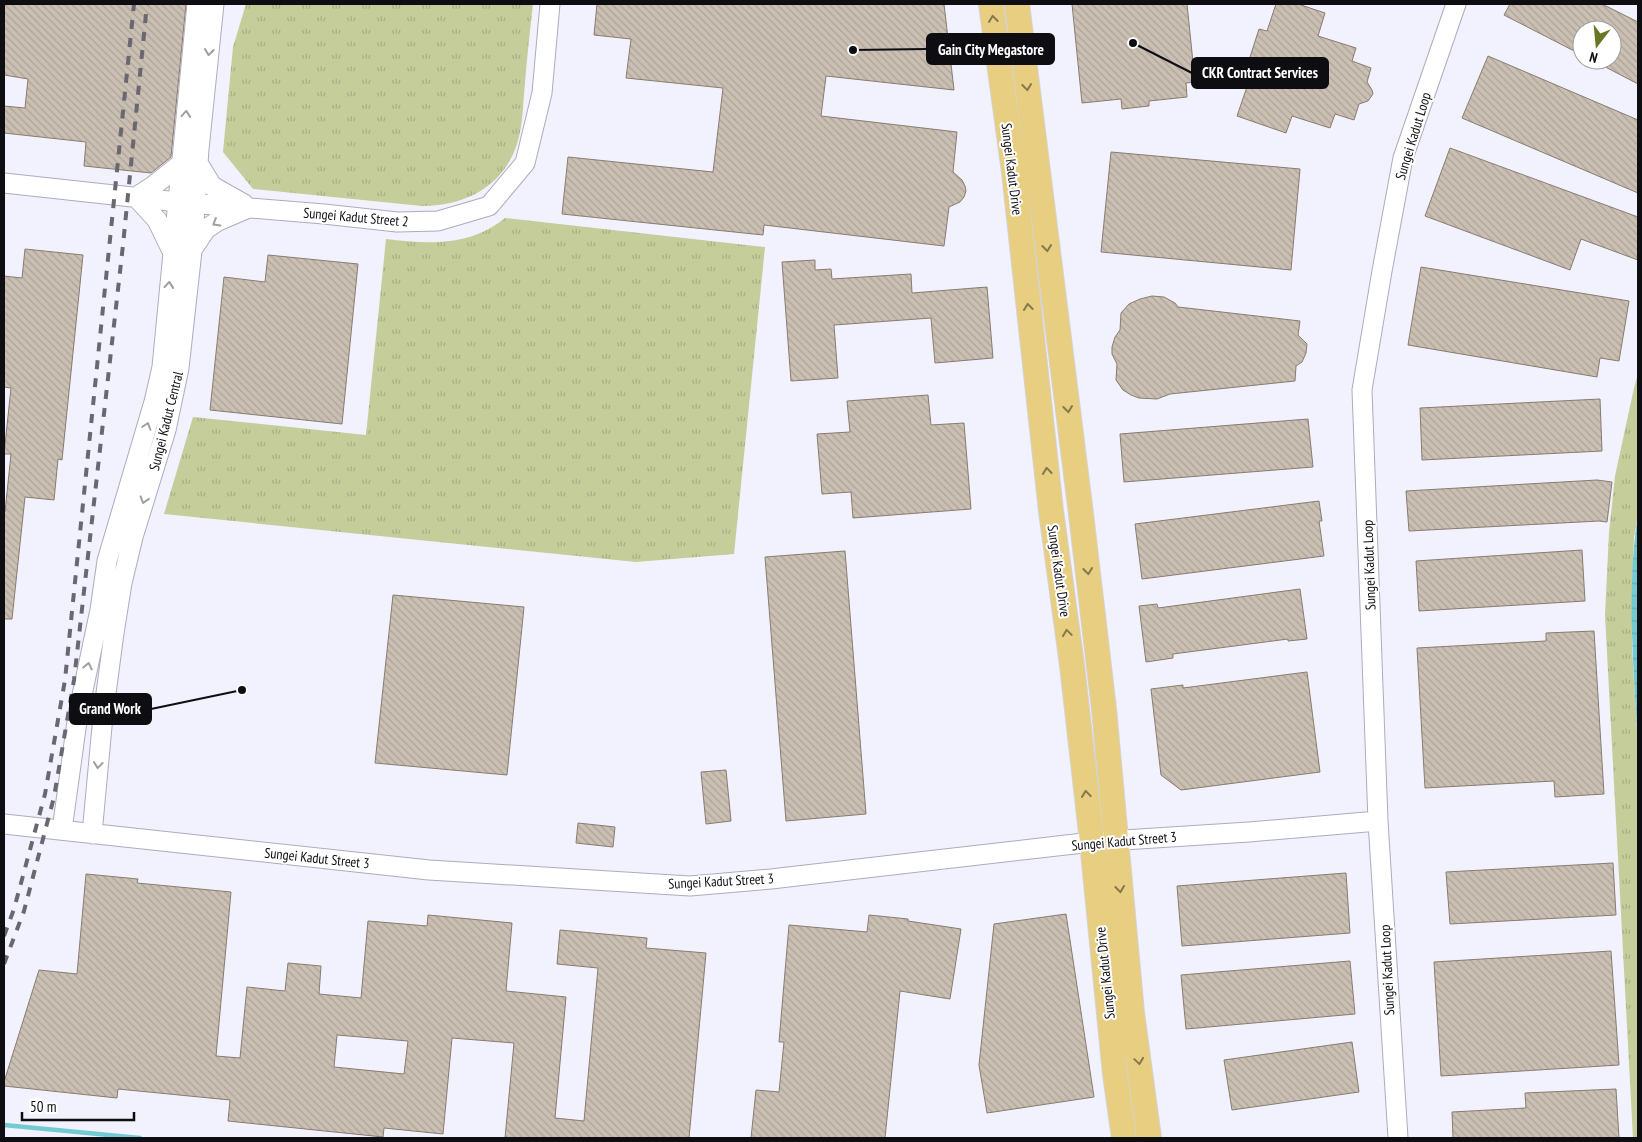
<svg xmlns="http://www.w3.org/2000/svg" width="1642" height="1142" font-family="'PT Sans Narrow',sans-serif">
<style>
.grass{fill:url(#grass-tufts)}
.water{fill:url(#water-waves)}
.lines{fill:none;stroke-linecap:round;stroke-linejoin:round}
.stream{stroke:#72cbd3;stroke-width:4.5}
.building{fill:url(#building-back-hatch);stroke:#867c70;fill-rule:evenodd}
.minor-casing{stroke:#aeacbb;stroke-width:21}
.major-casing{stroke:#d4d3d4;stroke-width:26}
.minor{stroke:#fff;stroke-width:19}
.major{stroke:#e7ce80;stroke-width:24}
.rail{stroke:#696871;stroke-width:4;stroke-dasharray:9 9;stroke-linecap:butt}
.oneway{stroke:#85774e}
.oneway2{stroke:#9f9ea0}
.labels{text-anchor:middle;stroke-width:4;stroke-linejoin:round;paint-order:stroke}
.street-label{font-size:14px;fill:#0e0d12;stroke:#fff}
.leader{fill:none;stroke:#0e0d12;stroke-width:2}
.callout-dot{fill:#0e0d12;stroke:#fff;stroke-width:2}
.callout{fill:#0e0d12;stroke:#0e0d12;stroke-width:2}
.callout-label{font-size:15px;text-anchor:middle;font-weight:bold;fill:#fff}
</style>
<defs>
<pattern id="grass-tufts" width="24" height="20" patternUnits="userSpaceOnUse" patternTransform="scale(1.25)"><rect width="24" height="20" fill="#c5cd9a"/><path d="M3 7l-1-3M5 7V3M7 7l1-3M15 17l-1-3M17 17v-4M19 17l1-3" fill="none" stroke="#a8af84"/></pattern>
<pattern id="water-waves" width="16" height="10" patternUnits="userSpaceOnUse" patternTransform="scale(1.25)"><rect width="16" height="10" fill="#72cbd3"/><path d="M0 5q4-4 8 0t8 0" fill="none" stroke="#62adb4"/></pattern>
<pattern id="building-back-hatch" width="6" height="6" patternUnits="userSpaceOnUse" patternTransform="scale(1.25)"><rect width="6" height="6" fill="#cabfb2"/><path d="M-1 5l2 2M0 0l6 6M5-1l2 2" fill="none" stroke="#aca398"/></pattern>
</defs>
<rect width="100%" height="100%" fill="#f2f1fe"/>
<!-- grass -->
<path class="grass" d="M246,4H533C530,30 527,57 525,83C523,103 523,125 517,144C503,187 465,206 422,206L253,189L223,152L233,47Z
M505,218L765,247L734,554L636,562L164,514L193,417L366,435L386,239C429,244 469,247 505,218Z
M1638,374V514L1634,538L1632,595V647L1638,747V1138H1633L1605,615L1609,533L1615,476L1634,388Z"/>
<!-- water -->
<path class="water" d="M1638,514V747C1634,670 1626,591 1638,514Z"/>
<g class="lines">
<!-- stream -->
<path class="stream" d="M4,1125L140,1138"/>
</g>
<!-- building -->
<path class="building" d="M4,4H186L171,157L151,173L84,166L86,142L4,133V106L25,108L28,79L4,75Z
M597,4H944L954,90L826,76L821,116L957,132L953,172L962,180L965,186L966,191L964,197L960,202L949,207L944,246L764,225L763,235L562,214L568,157L713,172L723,88L626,78L631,39L594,35Z
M1072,4H1187L1195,82L1186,83L1187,97L1149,101V106L1122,109L1121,99L1082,103Z
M1276,4H1298L1325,13L1318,36L1356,48L1352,61L1371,68L1367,82L1372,90L1373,94L1368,101L1359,104L1354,120L1335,114L1330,128L1292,116L1286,133L1237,116L1250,78L1244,76L1259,29L1267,31Z
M1510,4H1602L1638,22V84L1592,60H1612V30H1582V55L1504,15Z
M1488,56L1638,120V193L1462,118Z
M1450,148L1638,217V260L1581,239L1570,270L1425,216Z
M1111,152L1300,169L1291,270L1101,252Z
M25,249L83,255L62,460L58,459L54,500L25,497L12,619H4V512H5L11,454H4L11,388L4,387V276L22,278Z
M268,255L358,264L342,424L210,410L224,277L265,282Z
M815,260V270L831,269L832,279L911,274L912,293L987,287L993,358L935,363L931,318L834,325L838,378L791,381L782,262Z
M1421,267L1629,301L1619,361L1600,358L1597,377L1408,345Z
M1152,296L1164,297L1175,303L1178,307L1300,321L1298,335L1307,344L1306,353L1302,362L1296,366L1295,381L1170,394L1157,399L1139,398L1131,395L1123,390L1116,380L1117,364L1112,354V347L1115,337L1120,330L1121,313L1129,304L1140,299Z
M928,395L931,425L964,423L971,509L853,518L851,492L822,494L817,434L850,432L847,401Z
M1600,399L1602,451L1422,460L1420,408Z
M1308,419L1313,467L1124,482L1120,434Z
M1597,480L1612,482L1607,522L1599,521L1409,531L1406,491Z
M1319,501L1322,521H1319L1324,556L1142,579L1135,524Z
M1582,550L1585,601L1419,611L1416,561Z
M845,551L866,814L786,821L765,557Z
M1300,589L1307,639L1288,641V639L1173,654V658L1146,662L1139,606L1157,604L1158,608Z
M393,595L524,607L507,775L375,763Z
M1594,631L1604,794L1555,797L1554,781L1425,788L1417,648L1546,641V633Z
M1307,672L1320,772L1181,790L1161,775L1151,689L1183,685V688Z
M726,770L731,821L706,824L701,772Z
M578,823L615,827L613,847L576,843Z
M1613,863L1616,915L1450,924L1446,872Z
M1346,873L1350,933L1182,946L1177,886Z
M86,874L138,879L137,883L231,892L216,1056L240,1058L247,987L285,991L288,963L321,966L319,994L361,998L368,921L427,926L428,915L512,923L506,991L566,997L555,1118L584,1121L598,968L557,964L560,930L647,938L646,948L706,953L689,1138H505L514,1043L452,1038L443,1134L384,1128L383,1137L228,1121L230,1100L118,1089L117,1098L4,1086V1082L39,970L77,974ZM337,1035L408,1041L404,1074L334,1067Z
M1066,914L1094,1097L987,1113L979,1065L994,924Z
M869,915L908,919V921L961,929L950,999L900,991L885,1138H751L756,1090L779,1092L784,1042H779L789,925L867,932Z
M1611,951L1619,1065L1441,1076L1434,962Z
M1350,961L1355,1014L1186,1029L1181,975Z
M1352,1042L1359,1092L1232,1110L1224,1060Z
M1616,1089L1619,1138H1453L1452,1112L1526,1108L1525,1093Z"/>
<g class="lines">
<!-- minor casing -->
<g class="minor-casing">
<path id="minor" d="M198,163L212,186L244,204
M4,183L178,202L324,214L397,222L438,221L489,206L525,163L542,93L550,4
M136,197L157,220L172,251
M136,197L153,186L182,163
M192,250L206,229L218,221L246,209
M4,824L429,870L690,886L771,879L1092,842L1249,832L1378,821
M62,830L78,714L100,610L107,561L154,402L162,367L197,4
M92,834L103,716L114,633L122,583L133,537L166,430L179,368L192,251L199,149L214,4
M1398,1138L1378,821L1362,390L1382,271L1403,158L1456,4"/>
</g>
<!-- major casing -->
<g class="major-casing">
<path id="major" d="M991,4L1014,172L1051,511L1072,665L1092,842L1115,1074L1124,1138
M1017,4L1081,514L1104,709L1132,1013L1149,1138"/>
</g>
<!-- minor -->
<use href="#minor" class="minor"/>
<!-- major -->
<use href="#major" class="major"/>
<!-- rail -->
<path class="rail" d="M4,936L14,909L45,794L65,680L134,4
M4,964L24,911L54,797L74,680L123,245L147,4"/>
</g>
<!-- one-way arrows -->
<defs><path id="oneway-chevron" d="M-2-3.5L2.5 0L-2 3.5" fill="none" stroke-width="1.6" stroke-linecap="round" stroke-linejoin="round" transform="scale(1.25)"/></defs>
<g class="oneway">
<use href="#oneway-chevron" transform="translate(993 19) rotate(-97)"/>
<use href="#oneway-chevron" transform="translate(1027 87) rotate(83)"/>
<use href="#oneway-chevron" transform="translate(1047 248) rotate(83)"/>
<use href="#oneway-chevron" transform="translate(1028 307) rotate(-97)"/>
<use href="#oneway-chevron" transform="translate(1068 409) rotate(83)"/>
<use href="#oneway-chevron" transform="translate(1047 471) rotate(-96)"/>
<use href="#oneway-chevron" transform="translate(1088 571) rotate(83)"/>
<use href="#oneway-chevron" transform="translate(1067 633) rotate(-98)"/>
<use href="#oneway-chevron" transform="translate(1086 794) rotate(-97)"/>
<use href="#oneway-chevron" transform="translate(1120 889) rotate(84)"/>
<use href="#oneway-chevron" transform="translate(1139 1061) rotate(82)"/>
</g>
<g class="oneway2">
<use href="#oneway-chevron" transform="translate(209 52) rotate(96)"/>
<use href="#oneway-chevron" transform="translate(186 114) rotate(-85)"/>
<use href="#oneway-chevron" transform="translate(216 223) rotate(149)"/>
<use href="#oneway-chevron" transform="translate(169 285) rotate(-85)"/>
<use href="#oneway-chevron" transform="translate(147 426) rotate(-72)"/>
<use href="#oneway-chevron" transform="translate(144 500) rotate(107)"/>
<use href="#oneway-chevron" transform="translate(88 666) rotate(-78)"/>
<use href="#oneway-chevron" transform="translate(98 765) rotate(96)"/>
</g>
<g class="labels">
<!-- street labels -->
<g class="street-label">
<text transform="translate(1413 136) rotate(-73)" y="5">Sungei Kadut Loop</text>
<text transform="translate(1012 169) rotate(83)" y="5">Sungei Kadut Drive</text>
<text transform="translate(356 217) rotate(5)" y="5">Sungei Kadut Street 2</text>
<text transform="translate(166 421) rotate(-76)" y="5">Sungei Kadut Central</text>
<text transform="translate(1369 565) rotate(-92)" y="5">Sungei Kadut Loop</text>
<text transform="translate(1059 571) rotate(82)" y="5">Sungei Kadut Drive</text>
<text transform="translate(1124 841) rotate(-5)" y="5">Sungei Kadut Street 3</text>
<text transform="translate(317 858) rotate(6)" y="5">Sungei Kadut Street 3</text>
<text transform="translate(721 881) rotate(-3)" y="5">Sungei Kadut Street 3</text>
<text transform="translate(1387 970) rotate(-93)" y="5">Sungei Kadut Loop</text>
<text transform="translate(1105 973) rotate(-96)" y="5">Sungei Kadut Drive</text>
</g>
</g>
<!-- callouts -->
<path class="leader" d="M853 50L927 49M1133 43L1192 73M242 690L151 709"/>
<g class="callout-dot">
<circle cx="853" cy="50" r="5"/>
<circle cx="1133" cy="43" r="5"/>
<circle cx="242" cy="690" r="5"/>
</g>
<g class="callout">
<rect x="927" y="34" width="127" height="30" rx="5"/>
<rect x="1192" y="58" width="136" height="30" rx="5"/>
<rect x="70" y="694" width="81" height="30" rx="5"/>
</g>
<g class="callout-label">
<text x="991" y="55">Gain City Megastore</text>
<text x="1260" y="78">CKR Contract Services</text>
<text x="110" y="714">Grand Work</text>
</g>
<!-- border -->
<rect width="1642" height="1142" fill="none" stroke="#0e0d12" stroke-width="10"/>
<!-- north arrow -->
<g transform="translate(1597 45) rotate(196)"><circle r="24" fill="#ffffff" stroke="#9f9ea0"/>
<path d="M0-4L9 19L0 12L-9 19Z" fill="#677726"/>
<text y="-8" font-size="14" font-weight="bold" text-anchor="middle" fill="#0e0d12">N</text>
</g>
<!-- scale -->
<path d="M22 1112v8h112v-8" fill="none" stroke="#0e0d12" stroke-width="2.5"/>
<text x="30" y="1112" font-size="15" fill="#0e0d12" stroke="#ffffff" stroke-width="4" paint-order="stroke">50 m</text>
</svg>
